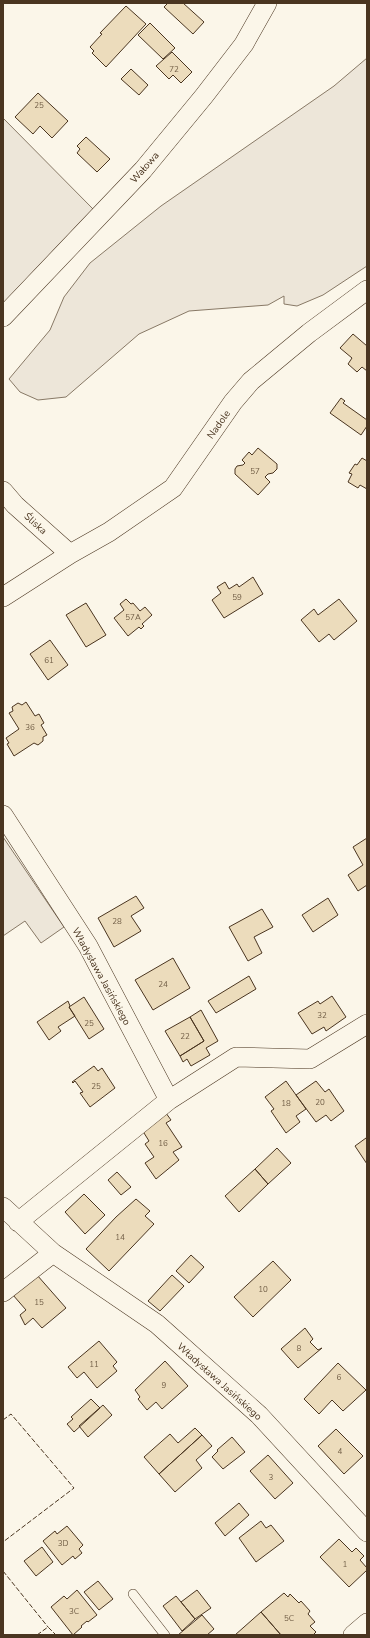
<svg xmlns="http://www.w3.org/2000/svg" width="370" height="1638" font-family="'Nunito Sans',sans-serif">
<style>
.green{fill:#ede6d9;stroke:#887966}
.building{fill:#ecdcbc;stroke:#4a3520}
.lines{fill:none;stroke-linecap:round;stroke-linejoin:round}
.service-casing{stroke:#4a3520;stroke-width:10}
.minor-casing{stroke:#4a3520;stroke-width:20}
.service{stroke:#fbf6e9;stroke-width:9}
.minor{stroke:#fbf6e9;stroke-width:19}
.fence{stroke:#4a3520;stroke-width:1;stroke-dasharray:5 2;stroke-linecap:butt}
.labels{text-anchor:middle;stroke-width:3;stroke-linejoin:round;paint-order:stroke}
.number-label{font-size:8px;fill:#725f47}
.street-label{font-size:10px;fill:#4a3520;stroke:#fbf6e9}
</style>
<rect width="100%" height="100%" fill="#fbf6e9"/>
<!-- green -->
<path class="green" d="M367,58V266L323,295L297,306L284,304V296L268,305L189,311L139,334L66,397L38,400L20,392L9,379L50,330L64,297L90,263L161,206L334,86Z
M3,118L93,209L3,303Z
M3,837L64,927L41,943L25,921L3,936Z"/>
<!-- building -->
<path class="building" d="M168,3H183L204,22L193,34L164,7Z
M126,6L146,24L106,67L92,53L94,51L90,47L102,34L100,33Z
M150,23L175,48L163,59L138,35Z
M172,52L192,72L181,83L173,75L169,79L156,66Z
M131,69L148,85L139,95L121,79Z
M38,93L68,121L52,138L40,126L33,134L15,117Z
M86,137L110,159L97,172L77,153L80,149L77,146Z
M353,334L367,346V371L362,367L357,372L348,364L352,358L340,348Z
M341,398L345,401L343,403L367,420V426L361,435L330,413Z
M258,448L277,464V469L273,473L268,474L265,477L270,482L258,495L235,474V469L237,466L243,465L245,463L242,460L249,452L252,455Z
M362,458L367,461V489L360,485L358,488L348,482L352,474L349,473L355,464L357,465Z
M253,577L263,594L224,618L212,600L221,593L217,587L225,582L229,589L237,584L239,587Z
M126,599L131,604L133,603L140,611L145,607L152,615L142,624L144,626L141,629L139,627L128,636L114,618L124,610L120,604Z
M339,599L357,621L334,640L329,634L319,642L301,620L314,609L318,615Z
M86,603L106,635L86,647L66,615Z
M50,640L68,665L48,680L30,654Z
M26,702L35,716L39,714L44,723L41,725L47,735L43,737V741L38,745L34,743L14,756L7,744L9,743L6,738L19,729L9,713L13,711L12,707L18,703L22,705Z
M367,838V885L358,891L348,875L363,865L353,847Z
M136,896L144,908L131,916L141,931L114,947L98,918Z
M328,898L338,915L313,932L302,915Z
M262,909L273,927L254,937L262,953L248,961L229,927Z
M173,958L190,988L153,1010L135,980Z
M249,976L256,989L216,1013L208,1001Z
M332,996L346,1017L326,1031L324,1027L312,1034L298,1013L318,1001L320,1004Z
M84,997L104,1029L89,1039L69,1007Z
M68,1001L70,1006L69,1007L75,1016L58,1027L61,1031L49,1040L37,1022Z
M201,1010L218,1041L206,1048L210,1055L191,1066L187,1059L183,1062L180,1056L204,1041L190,1017Z
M190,1017L204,1041L180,1056L165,1031Z
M94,1066L98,1071L102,1068L115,1088L90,1107L80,1093L83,1092L75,1081L73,1083L72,1082Z
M286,1081L306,1109L296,1116L300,1122L286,1133L271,1111L274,1109L265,1097Z
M316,1081L325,1092L329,1089L344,1111L331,1121L326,1115L316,1122L296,1095Z
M163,1109L171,1120L166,1123L182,1147L173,1152L179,1160L156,1179L145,1163L154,1157L145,1144L149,1141L139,1125Z
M366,1138L367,1140V1164L355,1146Z
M277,1148L291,1163L268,1184L255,1169Z
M255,1169L268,1184L239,1212L225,1196Z
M117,1172L131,1187L121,1195L108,1180Z
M84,1194L105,1215L85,1234L65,1212Z
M136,1199L150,1211L145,1216L154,1224L109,1271L86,1249L116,1217Z
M191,1255L204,1267L189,1283L176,1271Z
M273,1261L291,1280L253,1317L234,1297Z
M37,1275L66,1308L42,1328L33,1318L25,1325L20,1315L26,1310L13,1295Z
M172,1275L184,1286L160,1311L148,1301Z
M305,1328L313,1339L310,1342L318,1350L322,1348L298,1368L281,1349Z
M99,1341L117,1362L113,1366L117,1371L97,1388L84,1372L77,1378L68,1367Z
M165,1361L188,1386L162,1409L156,1402L147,1410L138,1399L140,1397L135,1390Z
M338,1363L366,1390L343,1411L332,1400L319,1414L304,1399Z
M91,1399L100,1408L74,1432L67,1424L73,1419L71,1417Z
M103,1405L112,1415L88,1437L79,1426Z
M195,1428L202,1435L159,1474L144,1457L170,1434L178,1443Z
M336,1429L363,1456L344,1474L318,1446Z
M202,1435L212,1446L196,1460L202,1468L175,1492L159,1474Z
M232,1437L245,1452L223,1469L212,1457L218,1451L217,1450Z
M268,1455L293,1483L275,1499L250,1471Z
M239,1503L249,1515L225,1536L215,1523Z
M261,1521L266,1528L271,1525L284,1541L256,1562L239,1538Z
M67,1526L83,1545L79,1549L82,1553L75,1559L73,1556L62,1565L43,1541L55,1531L57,1534Z
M339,1539L352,1552L356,1548L364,1556L360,1560L367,1568V1570L349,1587L320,1557Z
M42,1547L53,1562L36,1576L24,1561Z
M98,1581L113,1599L99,1610L84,1592Z
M77,1590L97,1615L88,1622L87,1621L81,1626L82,1627L73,1635L51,1607L64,1596L67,1599Z
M197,1590L211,1608L195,1619L181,1602Z
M284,1593L288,1597L290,1594L299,1603L301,1601L310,1611L308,1614L315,1622L310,1626L316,1632L313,1635H281L261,1612Z
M176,1596L195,1619L182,1631L163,1606Z
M261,1612L281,1635H235Z
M202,1615L214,1629L207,1635H178Z"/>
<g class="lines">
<!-- service casing -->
<g class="service-casing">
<path id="service" d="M133,1594L165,1635"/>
</g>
<!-- minor casing -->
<g class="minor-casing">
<path id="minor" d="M3,317L143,170L204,96L244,44L267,3
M3,491L15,505L70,554
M3,597L70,554L109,532L173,488L233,402L251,381L309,333L367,290
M3,815L88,946L169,1100
M3,1207L53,1253L157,1324L259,1415L367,1532
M18,1222L169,1100L236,1057L310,1059L367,1024
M3,1292L53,1253
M353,1635L367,1623"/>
</g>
<!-- service -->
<use href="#service" class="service"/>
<!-- minor -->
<use href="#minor" class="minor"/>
<!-- fence -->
<path class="fence" d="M3,1420L11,1414L74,1488L3,1542
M3,1571L48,1627
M37,1635L48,1627L56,1635"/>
</g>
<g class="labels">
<!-- number labels -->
<g class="number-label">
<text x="174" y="72">72</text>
<text x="39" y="108">25</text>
<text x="255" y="474">57</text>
<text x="237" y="600">59</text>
<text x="133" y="620">57A</text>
<text x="49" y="663">61</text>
<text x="30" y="730">36</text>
<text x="117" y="924">28</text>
<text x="163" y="987">24</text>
<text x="322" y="1018">32</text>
<text x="89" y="1026">25</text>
<text x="185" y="1039">22</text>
<text x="96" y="1089">25</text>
<text x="320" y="1105">20</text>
<text x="286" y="1106">18</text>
<text x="163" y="1146">16</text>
<text x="120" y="1240">14</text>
<text x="263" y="1292">10</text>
<text x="39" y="1305">15</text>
<text x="299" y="1351">8</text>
<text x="94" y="1367">11</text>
<text x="339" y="1380">6</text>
<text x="164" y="1388">9</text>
<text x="340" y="1454">4</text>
<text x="271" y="1480">3</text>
<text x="63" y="1546">3D</text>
<text x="345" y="1567">1</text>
<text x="74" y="1614">3C</text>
<text x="289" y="1621">5C</text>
</g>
<!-- street labels -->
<g class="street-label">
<text transform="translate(144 167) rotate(-49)" y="4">Wałowa</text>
<text transform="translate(218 424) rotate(-55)" y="4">Nadole</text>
<text transform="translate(36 523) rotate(42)" y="4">Śliska</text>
<text transform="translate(102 976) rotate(61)" y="4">Władysława Jasińskiego</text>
<text transform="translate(220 1381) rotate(42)" y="4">Władysława Jasińskiego</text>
</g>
</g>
<!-- border -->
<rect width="370" height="1638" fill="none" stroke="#4a3520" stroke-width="8"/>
</svg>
